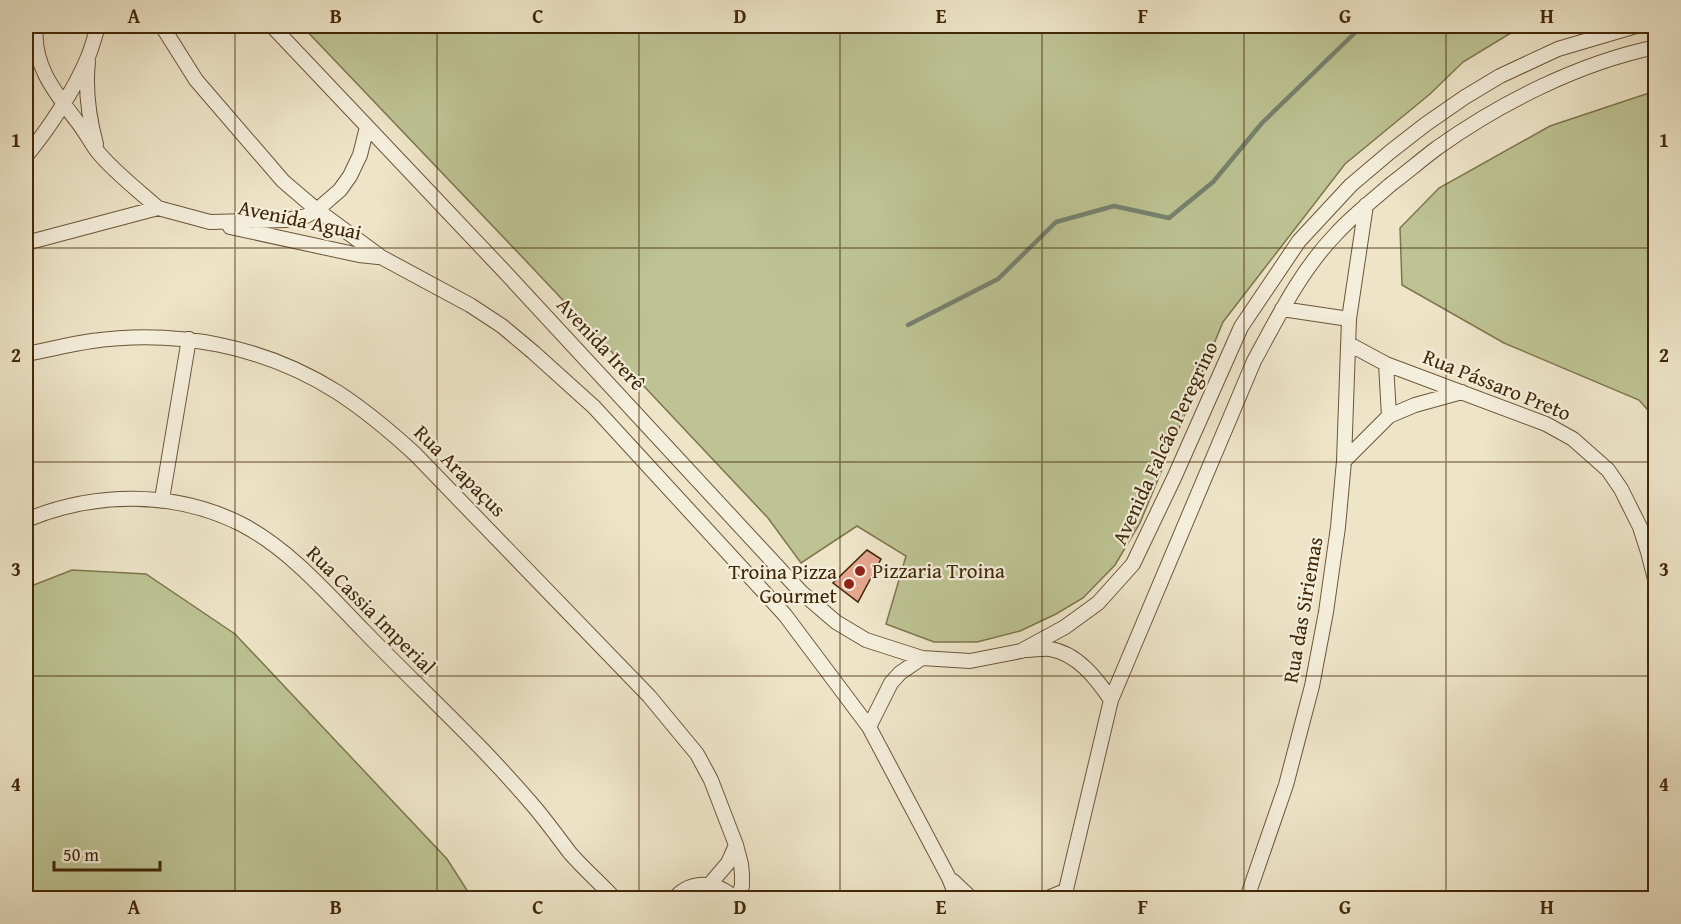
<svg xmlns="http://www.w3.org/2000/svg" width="1681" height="924" font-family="'Gentium Book Plus',serif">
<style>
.green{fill:#bdc393;stroke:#7f754c;stroke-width:1.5}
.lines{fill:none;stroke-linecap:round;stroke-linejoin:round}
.stream{stroke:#76826e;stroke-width:4.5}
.building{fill:#e6a790;stroke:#412706;stroke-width:1.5}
.minor-casing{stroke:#6c5637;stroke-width:16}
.minor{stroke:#f4eedc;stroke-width:14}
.grid{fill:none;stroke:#412706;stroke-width:1.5;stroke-opacity:0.55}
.poi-dot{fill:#8f2418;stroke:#f4eedc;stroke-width:2}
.labels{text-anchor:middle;stroke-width:4.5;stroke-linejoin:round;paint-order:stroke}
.street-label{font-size:21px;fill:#412706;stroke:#f4eedc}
.poi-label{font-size:21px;fill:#412706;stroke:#f4eedc;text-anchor:start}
.neatline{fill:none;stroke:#412706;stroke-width:2}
.grid-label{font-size:20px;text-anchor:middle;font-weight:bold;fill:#412706}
</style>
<rect width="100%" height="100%" fill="#eee5c9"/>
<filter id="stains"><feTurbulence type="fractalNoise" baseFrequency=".00333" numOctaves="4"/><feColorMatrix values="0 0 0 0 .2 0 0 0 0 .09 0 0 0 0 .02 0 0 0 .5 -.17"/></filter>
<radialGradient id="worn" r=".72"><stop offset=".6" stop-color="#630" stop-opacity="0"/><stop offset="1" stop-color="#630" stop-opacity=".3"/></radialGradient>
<!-- green -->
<path class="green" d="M302,26H1538L1509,34L1463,62L1430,94L1345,164L1223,322L1140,523L1115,565L1083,598L1056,614L1020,631L977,642H934L886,624L906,556L857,526L801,563L768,518L527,262Z
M1655,91H1656L1655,418L1639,400L1504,343L1402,285L1400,228L1439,188L1550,126Z
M72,570L146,574L235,634L447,859L472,898H26V588Z"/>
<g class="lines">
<!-- stream -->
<path class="stream" d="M908,325L998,279L1056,222L1114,206L1169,218L1213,182L1262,123L1362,26"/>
</g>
<!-- building -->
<path class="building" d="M867,550L881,559L858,602L833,583Z"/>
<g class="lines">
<!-- minor casing -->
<g class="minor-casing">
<path id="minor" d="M36,26C32,64 54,91 76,120C84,130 90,141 97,151C114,172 138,190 158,208
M162,26L196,80L283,181L317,210L381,257L470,305L502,326L533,352L594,407L785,615L869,727L949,878L957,898
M272,26L503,270L801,592L836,622L866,640L922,658L970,661L1021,651L1065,627L1098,603L1133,564L1174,478L1241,327L1299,241L1351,185L1390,152L1426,124L1465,97L1500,76L1558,49L1636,26
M88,62C85,89 89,118 96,144
M26,156C48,130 75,89 88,57C92,47 95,36 98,26
M230,227L359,255L378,257
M26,243L158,208L210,222L286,220L306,216L317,210L340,190L350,176L360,155L367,127
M1282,309L1349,319
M1349,344L1386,364L1546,424L1573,439L1608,470L1621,489L1640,527L1648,552L1656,583
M26,354C48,350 70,344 92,341C177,329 264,346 337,392C365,410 391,432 415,454L649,696L697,754L711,780L736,845L741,864L742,874V886L737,898
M1389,416L1415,405L1462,392
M1344,461L1389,416L1386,364
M162,499L189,339
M26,520C94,492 173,490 241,524C289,549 326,592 364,631C419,688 479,742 531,803C545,819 557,836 570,853C584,869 600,883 614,898
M1026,650C1034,650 1043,648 1050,649C1077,653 1097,679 1111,700
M869,727L891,683L900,673L922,658
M953,881L971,898
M710,884L728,863L736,845
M675,898C691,880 717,881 734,898
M1048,898L1065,891
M1064,898L1111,700L1254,361C1278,317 1301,270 1336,234C1352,216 1372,201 1390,185C1406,173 1421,160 1437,148C1500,103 1579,63 1656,47
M1247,898L1286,785L1312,686L1326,612L1338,527L1344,461L1349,319L1366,205"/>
</g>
<!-- minor -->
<use href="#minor" class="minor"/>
</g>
<!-- grid -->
<path class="grid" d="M235,26V898M437,26V898M639,26V898M840,26V898M1042,26V898M1244,26V898M1446,26V898M26,248H1656M26,462H1656M26,676H1656"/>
<!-- markers -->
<g class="poi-dot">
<circle cx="860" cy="571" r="6"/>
<circle cx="849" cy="584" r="6"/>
</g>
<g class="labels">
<!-- street labels -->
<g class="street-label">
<text transform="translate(300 220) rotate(12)" y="7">Avenida Aguai</text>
<text transform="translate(601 344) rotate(47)" y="7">Avenida Irerê</text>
<text transform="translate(1497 385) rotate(22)" y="7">Rua Pássaro Preto</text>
<text transform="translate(1165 443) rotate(-65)" y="7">Avenida Falcão Peregrino</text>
<text transform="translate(460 471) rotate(45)" y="7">Rua Arapaçus</text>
<text transform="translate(371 610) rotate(45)" y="7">Rua Cassia Imperial</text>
<text transform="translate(1303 610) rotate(-80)" y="7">Rua das Siriemas</text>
</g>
<!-- poi labels -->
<g class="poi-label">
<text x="872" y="578">Pizzaria Troina</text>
<text x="837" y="579" text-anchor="end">Troina Pizza<tspan x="837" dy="24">Gourmet</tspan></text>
</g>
</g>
<!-- margin -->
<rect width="1681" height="924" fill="none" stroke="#eee5c9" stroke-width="66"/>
<!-- scale -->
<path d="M54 861v9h106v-9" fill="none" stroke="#412706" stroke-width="3"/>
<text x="63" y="861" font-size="18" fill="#412706" stroke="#f4eedc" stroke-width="4.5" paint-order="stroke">50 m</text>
<rect x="33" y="33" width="1615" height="858" class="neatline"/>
<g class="grid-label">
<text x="134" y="23">A</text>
<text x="336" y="23">B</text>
<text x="538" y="23">C</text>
<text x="740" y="23">D</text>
<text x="941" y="23">E</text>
<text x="1143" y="23">F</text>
<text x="1345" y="23">G</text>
<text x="1547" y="23">H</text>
<text x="16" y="147">1</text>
<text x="1664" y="147">1</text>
<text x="16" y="362">2</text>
<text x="1664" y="362">2</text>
<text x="16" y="576">3</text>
<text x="1664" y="576">3</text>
<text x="16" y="791">4</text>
<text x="1664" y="791">4</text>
<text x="134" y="914">A</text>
<text x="336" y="914">B</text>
<text x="538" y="914">C</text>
<text x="740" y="914">D</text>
<text x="941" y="914">E</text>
<text x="1143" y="914">F</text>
<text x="1345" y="914">G</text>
<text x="1547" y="914">H</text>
</g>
<rect width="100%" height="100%" filter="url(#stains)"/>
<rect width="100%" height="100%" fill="url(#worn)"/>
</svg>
